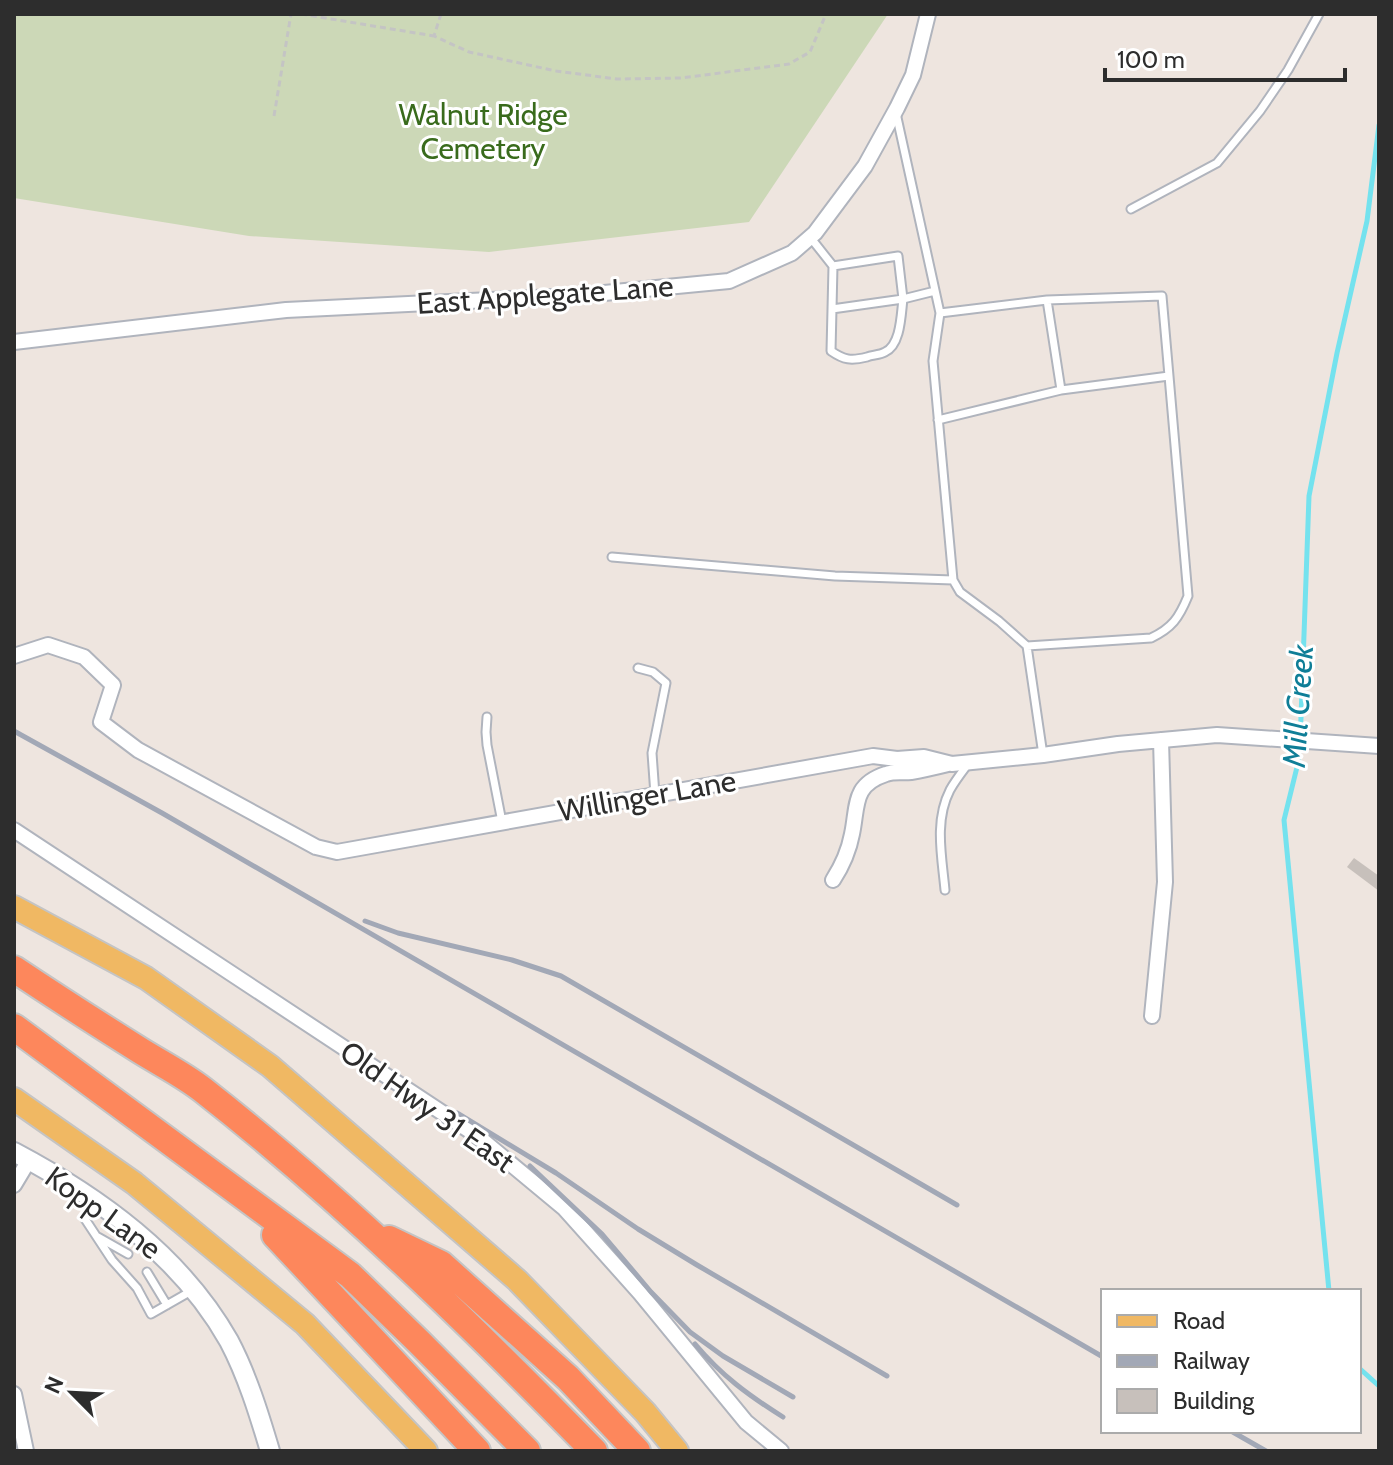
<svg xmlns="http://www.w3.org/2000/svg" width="1393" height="1465" font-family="Cabin,sans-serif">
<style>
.cemetery{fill:#ccd8b7}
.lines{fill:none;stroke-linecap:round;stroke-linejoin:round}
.stream{stroke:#74e2ee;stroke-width:5}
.building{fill:#c7c0bb}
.service-casing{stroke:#b0b4bd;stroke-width:11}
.minor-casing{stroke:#b0b4bd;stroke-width:18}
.tertiary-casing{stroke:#b0b4bd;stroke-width:22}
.primary-casing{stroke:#c4c4c4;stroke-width:26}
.motorway-casing{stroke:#c4c4c4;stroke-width:30}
.path{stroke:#c4c4c4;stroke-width:3;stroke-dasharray:6 4;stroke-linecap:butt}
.service{stroke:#fff;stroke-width:7}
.minor{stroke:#fff;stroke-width:14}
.tertiary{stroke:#fff;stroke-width:18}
.primary{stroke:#f0b863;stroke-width:22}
.motorway{stroke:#fd875c;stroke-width:26}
.rail{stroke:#a2a8b6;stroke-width:5}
.labels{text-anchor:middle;stroke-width:6;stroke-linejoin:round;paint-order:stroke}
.park-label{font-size:30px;fill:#396b1c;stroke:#fff}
.street-label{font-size:30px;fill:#2d2d2d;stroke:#fff}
.water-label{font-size:32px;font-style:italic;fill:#0f7e97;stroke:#fff}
</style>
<rect width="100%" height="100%" fill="#eee5df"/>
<!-- cemetery -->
<path class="cemetery" d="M14,14H888L749,222L489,252L249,236L14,198Z"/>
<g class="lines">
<!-- stream -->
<path class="stream" d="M1329,1291L1284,820L1298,763L1301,718L1309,496L1337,353L1367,221L1379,125
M1359,1368L1379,1386"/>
</g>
<!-- building -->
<path class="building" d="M1354,858L1379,876V891L1347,867Z"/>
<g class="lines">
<!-- service casing -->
<g class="service-casing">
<path id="service" d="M896,113L940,313L933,361L953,580L960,592L999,621L1027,646L1043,755
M1131,209L1217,163L1260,111L1288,70L1319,14
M810,237L833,266L898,256L903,299L832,309L833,266
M1047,300L1162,296L1169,376L1061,390
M832,309L831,351C844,360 851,361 867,357C872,355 880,355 885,352C901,345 901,314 903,299L935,291
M938,420L1061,390L1047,300L940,313
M612,557L835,576L953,580
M1027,646L1151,638C1172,628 1179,618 1188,596L1169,376
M638,668L653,672L666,683L652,753L655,795
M487,717L486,732L487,745L502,822
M945,890C942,857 934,821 950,790C955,781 962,772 968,764
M96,1203L85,1219L112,1260L137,1288L151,1314L193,1290
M98,1237L128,1254
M147,1272L167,1305"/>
</g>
<!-- minor casing -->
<g class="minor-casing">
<path id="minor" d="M14,342L286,310L573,296L729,281L792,253L815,233L865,166L897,108L913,75L928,14
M14,656L48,645L84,657L113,685L101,722L138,750L316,847L337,852L873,756L897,759L924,757L952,764L1043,755L1118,744L1217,735L1379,746
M14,830L476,1135L564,1208L640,1293L746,1422L781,1451
M833,880C842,866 849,850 852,834C858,806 852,785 886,774C894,771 903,773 911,772C923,770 936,767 948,764
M1152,1016L1165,882L1161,740
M14,1185L29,1160
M14,1394L26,1451"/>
</g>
<!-- tertiary casing -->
<g class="tertiary-casing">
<path id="tertiary" d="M14,1152C99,1197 181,1256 229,1341C247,1375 259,1414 270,1451"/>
</g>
<!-- primary casing -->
<g class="primary-casing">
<path id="primary" d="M14,907L146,978L270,1066L517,1280L645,1412L677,1451
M14,1099L134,1183L305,1324L426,1451"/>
</g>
<!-- motorway casing -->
<g class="motorway-casing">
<path id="motorway" d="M14,969C56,997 98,1024 141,1051C162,1064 184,1075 203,1090C343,1200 470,1324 594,1451
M14,1027L350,1275L419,1342L527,1451
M275,1235L477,1451
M389,1239L441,1264L568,1378L637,1451"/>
</g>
<!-- path -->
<path class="path" d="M301,14L434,36
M441,14L434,36L469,52L556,71L617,79L681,78L789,64L810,52L826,14
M274,116L291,14"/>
<!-- service -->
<use href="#service" class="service"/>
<!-- minor -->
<use href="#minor" class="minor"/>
<!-- tertiary -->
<use href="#tertiary" class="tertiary"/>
<!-- primary -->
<use href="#primary" class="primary"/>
<!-- motorway -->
<use href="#motorway" class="motorway"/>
<!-- rail -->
<path class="rail" d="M14,731L162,813L1103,1357
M365,921L398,933L512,960L561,976L957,1205
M457,1113L556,1173L638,1229L697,1265L887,1376
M530,1166L602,1234L651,1292L690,1332L723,1356L793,1397
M695,1344C722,1376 748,1395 783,1417
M1231,1431L1266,1451"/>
</g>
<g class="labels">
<!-- park labels -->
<g class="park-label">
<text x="483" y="125">Walnut Ridge<tspan x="483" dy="34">Cemetery</tspan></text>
</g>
<!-- street labels -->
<g class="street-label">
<text transform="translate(545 295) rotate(-4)" y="10">East Applegate Lane</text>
<text transform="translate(647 796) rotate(-10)" y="10">Willinger Lane</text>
<text transform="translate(427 1107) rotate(35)" y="10">Old Hwy 31 East</text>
<text transform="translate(103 1213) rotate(36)" y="10">Kopp Lane</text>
</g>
<!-- water labels -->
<g class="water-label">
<text transform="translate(1298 706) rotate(-86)" y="11">Mill Creek</text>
</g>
</g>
<!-- border -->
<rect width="1393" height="1465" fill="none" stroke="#2d2d2d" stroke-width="32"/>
<!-- legend -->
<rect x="1101" y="1289" width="260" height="144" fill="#ffffff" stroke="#ababab" stroke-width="2"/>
<rect x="1117" y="1315" width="40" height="12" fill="#f0b863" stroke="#ababab" stroke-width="2"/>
<text x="1173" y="1329" font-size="24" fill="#2d2d2d">Road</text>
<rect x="1117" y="1355" width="40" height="12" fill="#a2a8b6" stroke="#ababab" stroke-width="2"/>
<text x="1173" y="1369" font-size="24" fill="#2d2d2d">Railway</text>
<rect x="1117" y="1389" width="40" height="24" fill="#c7c0bb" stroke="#ababab" stroke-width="2"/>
<text x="1173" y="1409" font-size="24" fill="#2d2d2d">Building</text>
<!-- north arrow -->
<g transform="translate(72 1393) rotate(294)" stroke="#ffffff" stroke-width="6" paint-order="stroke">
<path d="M0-6L14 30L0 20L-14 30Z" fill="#2d2d2d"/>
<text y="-12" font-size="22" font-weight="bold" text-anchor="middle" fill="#2d2d2d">N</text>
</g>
<!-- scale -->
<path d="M1105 68v12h240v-12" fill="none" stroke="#2d2d2d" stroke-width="4"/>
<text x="1117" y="68" font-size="24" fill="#2d2d2d" stroke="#ffffff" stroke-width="6" paint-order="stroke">100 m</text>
</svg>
